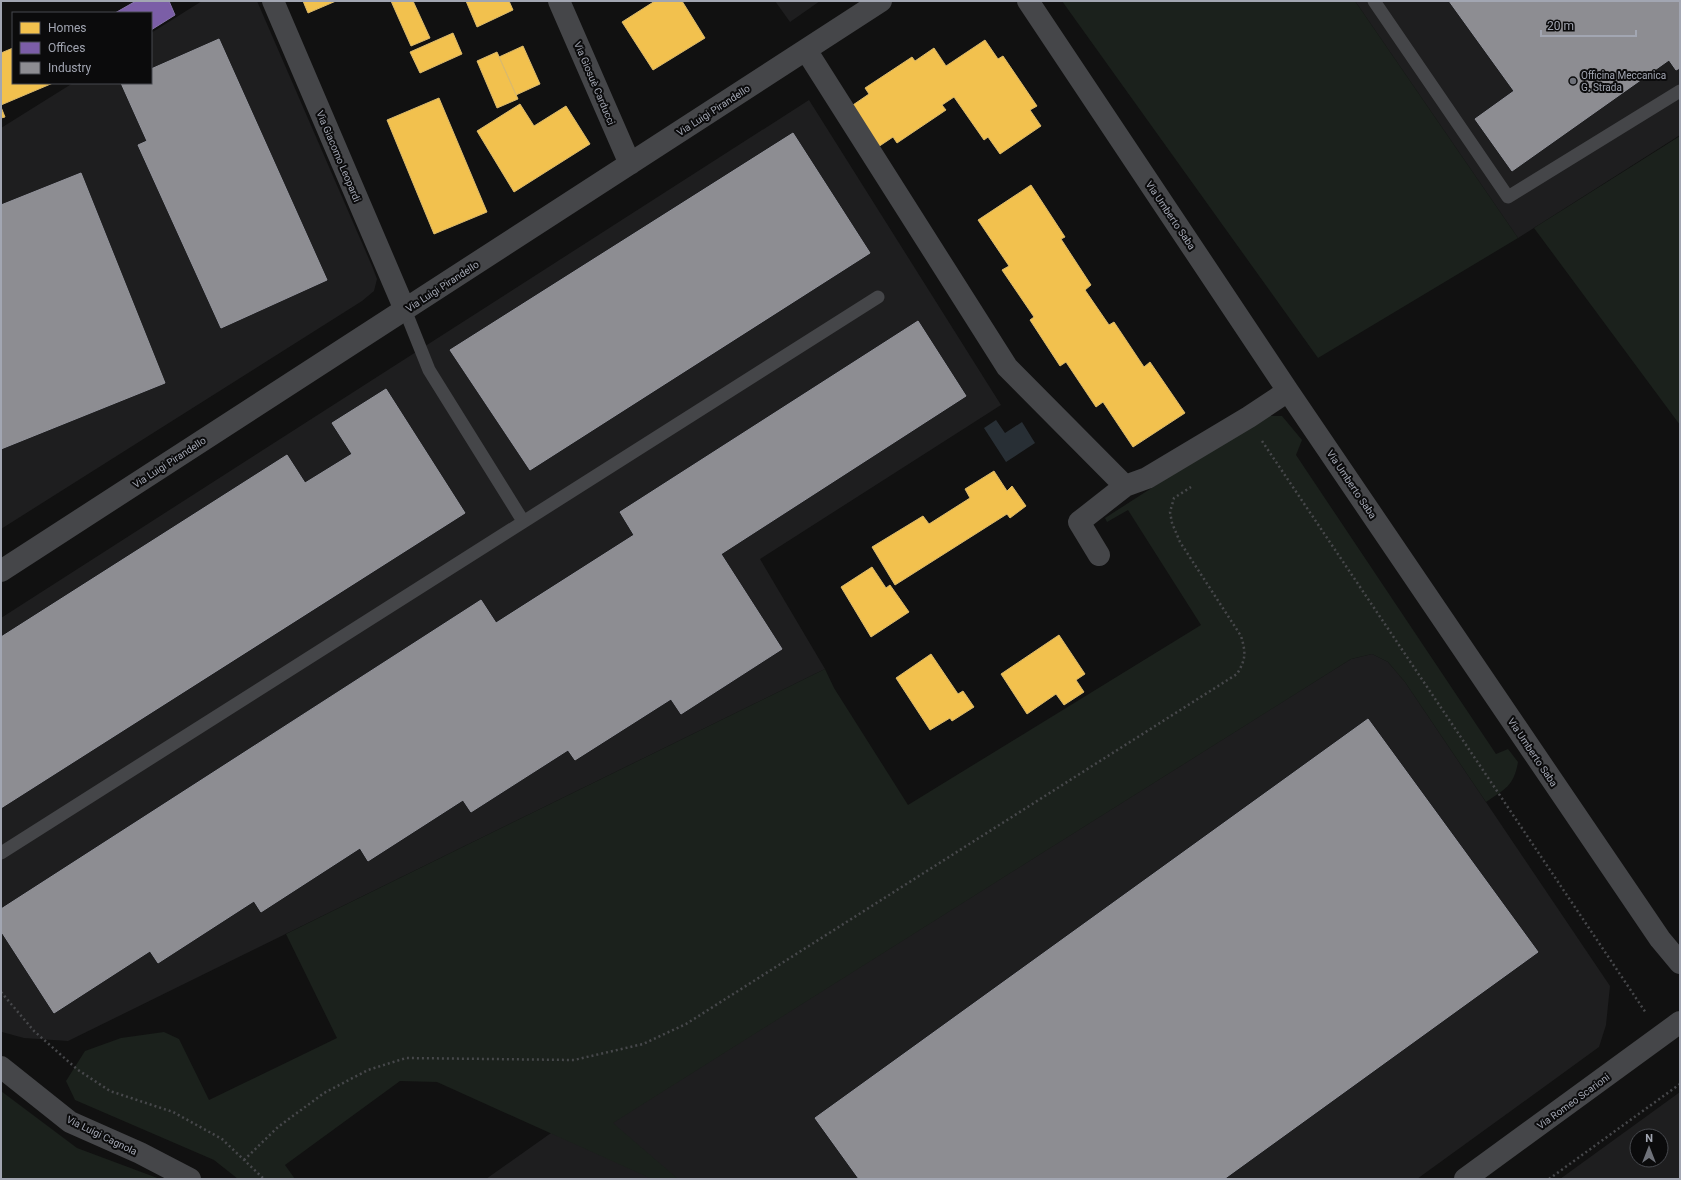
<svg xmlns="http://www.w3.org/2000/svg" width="1681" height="1180" font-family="Roboto,sans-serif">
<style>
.built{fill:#1e1e1f;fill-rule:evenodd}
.green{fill:#1b211c}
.water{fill:#282f35}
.homes{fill:#f2c14e;stroke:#dab96c}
.offices{fill:#7b5ea7;stroke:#8774aa}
.industry{fill:#8d8d92;stroke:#93949c}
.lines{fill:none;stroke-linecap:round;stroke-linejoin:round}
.path{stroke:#47484b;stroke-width:2.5;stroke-dasharray:2 3;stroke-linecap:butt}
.service{stroke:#454649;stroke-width:13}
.minor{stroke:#454649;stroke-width:22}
.poi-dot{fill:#6f727a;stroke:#0b0b0c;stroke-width:1.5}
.labels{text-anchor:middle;stroke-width:4;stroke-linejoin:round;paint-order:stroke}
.poi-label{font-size:10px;fill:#a2a6b2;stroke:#0b0b0c;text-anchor:start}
.street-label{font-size:10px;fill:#a2a6b2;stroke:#0b0b0c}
</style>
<rect width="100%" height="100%" fill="#111"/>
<!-- built -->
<path class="built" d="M202,1H257L372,266L377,279L374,291L362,301L1,529V128L73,83H151V33Z
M775,1H820L790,22Z
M1355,1H1680V135L1518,238Z
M809,100L1001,405L760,559L825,669L68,1041L24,1038L2,1032L1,618Z
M1372,654L1388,662L1405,682L1610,986L1606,1025L1599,1047L1417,1179H486L551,1133L612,1123L1351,659Z
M1680,1092V1179H1560ZM1637,1136H1661V1160H1637Z"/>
<!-- green -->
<path class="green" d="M1062,1H1355L1518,238L1318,358Z
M1680,136V425L1534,228Z
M1266,416H1282L1302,440L1296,455L1496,754L1508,749L1518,762C1514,786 1505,789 1486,802L1405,682L1388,662L1372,654L1351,659L613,1123L678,1179H652L437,1082L400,1081L285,1165L295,1179H238L214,1160L75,1100L66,1081L85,1051L121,1038L164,1032L179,1039L209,1100L337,1038L286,934L825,669L834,688L908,805L1201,625L1128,510L1107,522L1105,518L1259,419Z
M1,1091L77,1148L160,1179H1Z"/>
<!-- water -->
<path class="water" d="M996,420L1005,433L1022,422L1035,443L1006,462L984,428Z"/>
<!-- homes -->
<path class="homes" d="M303,1H336L308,13Z
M391,1H413L430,38L411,46Z
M466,1H509L513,10L477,27Z
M655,1H682L705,38L653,70L622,22Z
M453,33L462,54L420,73L410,52Z
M985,40L998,59L1003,56L1037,106L1030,110L1041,126L1000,154L988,137L984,140L954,97L942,105L946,110L897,143L893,137L878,147L850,107L869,94L865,88L912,57L915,61L934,48L946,66Z
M523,46L540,84L516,95L499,57Z
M13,48V83H53L1,105V53Z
M497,52L518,99L497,108L477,61Z
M439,98L487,212L434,234L387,120Z
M520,104L534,126L566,106L590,144L514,192L477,131Z
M1,107L5,117L1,118Z
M1031,185L1065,237L1061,239L1091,285L1085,290L1109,325L1114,322L1144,367L1150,362L1185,413L1133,447L1103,402L1096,407L1066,362L1060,366L1030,320L1034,317L1002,270L1009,266L978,220Z
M994,471L1007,491L1012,486L1026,506L1010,518L1007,514L895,585L872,547L923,516L929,524L970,498L965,489Z
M872,567L886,588L890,585L909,612L871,637L841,587Z
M1059,635L1085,674L1076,680L1084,692L1064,705L1056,694L1027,714L1001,674Z
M931,654L958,694L963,691L974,707L952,721L950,718L930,730L896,678Z"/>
<!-- offices -->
<path class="offices" d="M136,1H169L175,15L151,30V13H115Z"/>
<!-- industry -->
<path class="industry" d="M1449,1H1680V68L1676,70L1669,60L1512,171L1475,119L1514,91Z
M219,39L327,280L221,328L138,145L147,141L121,83H151V69Z
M793,133L870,253L530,470L450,350Z
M81,173L165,383L1,449V205Z
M918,321L966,396L721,554L782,649L681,714L671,699L575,760L568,750L471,812L463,800L368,861L360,848L261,912L254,901L158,963L150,951L54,1013L1,931V909L481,600L496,623L634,535L620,512Z
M386,389L465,513L1,808V637L287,455L305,483L352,454L332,423Z
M1368,719L1538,952L1224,1179H859L815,1118Z"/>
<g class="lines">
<!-- path -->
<path class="path" d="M1262,441L1646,1013
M1,992L34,1031L78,1070L110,1091L173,1112L222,1139L264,1179
M244,1160L278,1127L324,1093L368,1070L406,1058L574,1060L643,1044L686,1024L1237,674C1246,659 1246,653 1241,636L1180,542L1172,523L1170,512L1174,498L1191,487
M1549,1179L1680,1084"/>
<!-- service -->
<path class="service" d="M1374,1L1508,197L1680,91
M405,310L429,370L523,521
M1,853L878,297"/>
<!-- minor -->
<path class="minor" d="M273,1L405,310
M559,1L630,164
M1028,1L1288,391L1660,939L1680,963
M806,50L1007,367L1125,486L1147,478L1249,417L1288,391
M1099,555L1079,522L1125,486
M1,571L881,1
M1,1067L70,1122L140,1153L190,1179
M1465,1179L1680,1022"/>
</g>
<!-- markers -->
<circle class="poi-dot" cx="1573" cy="81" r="4"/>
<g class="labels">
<!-- poi labels -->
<g class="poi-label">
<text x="1581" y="79">Officina Meccanica<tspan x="1581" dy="12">G. Strada</tspan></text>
</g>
<!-- street labels -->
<g class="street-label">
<text transform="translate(595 83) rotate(67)" y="4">Via Giosuè Carducci</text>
<text transform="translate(713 110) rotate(-33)" y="4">Via Luigi Pirandello</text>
<text transform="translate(339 156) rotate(67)" y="4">Via Giacomo Leopardi</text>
<text transform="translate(1171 215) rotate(56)" y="4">Via Umberto Saba</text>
<text transform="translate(442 286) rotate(-33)" y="4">Via Luigi Pirandello</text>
<text transform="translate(169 462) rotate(-33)" y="4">Via Luigi Pirandello</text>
<text transform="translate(1352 484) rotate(56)" y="4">Via Umberto Saba</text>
<text transform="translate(1533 752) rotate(56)" y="4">Via Umberto Saba</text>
<text transform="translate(1573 1101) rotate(-36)" y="4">Via Romeo Scarioni</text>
<text transform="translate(102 1135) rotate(26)" y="4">Via Luigi Cagnola</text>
</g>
</g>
<!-- border -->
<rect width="1681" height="1180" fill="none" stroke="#a2a6b2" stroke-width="4"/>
<!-- legend -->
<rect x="12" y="12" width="140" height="72" fill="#0b0b0c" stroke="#47494e"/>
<rect x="20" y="22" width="20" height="12" fill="#f2c14e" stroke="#47494e"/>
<text x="48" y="32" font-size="12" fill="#a2a6b2">Homes</text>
<rect x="20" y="42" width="20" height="12" fill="#7b5ea7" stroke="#47494e"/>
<text x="48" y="52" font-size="12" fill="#a2a6b2">Offices</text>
<rect x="20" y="62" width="20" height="12" fill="#8d8d92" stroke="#47494e"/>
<text x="48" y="72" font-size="12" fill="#a2a6b2">Industry</text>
<!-- north arrow -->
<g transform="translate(1649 1148)"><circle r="19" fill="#0b0b0c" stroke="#47494e"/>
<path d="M0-3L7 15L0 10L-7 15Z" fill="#6f727a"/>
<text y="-6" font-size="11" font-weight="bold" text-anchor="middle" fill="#a2a6b2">N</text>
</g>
<!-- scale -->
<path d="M1541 30v6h95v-6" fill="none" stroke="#a2a6b2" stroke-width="2"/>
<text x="1547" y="30" font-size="12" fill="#a2a6b2" stroke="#0b0b0c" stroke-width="3" paint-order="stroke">20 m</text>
</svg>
